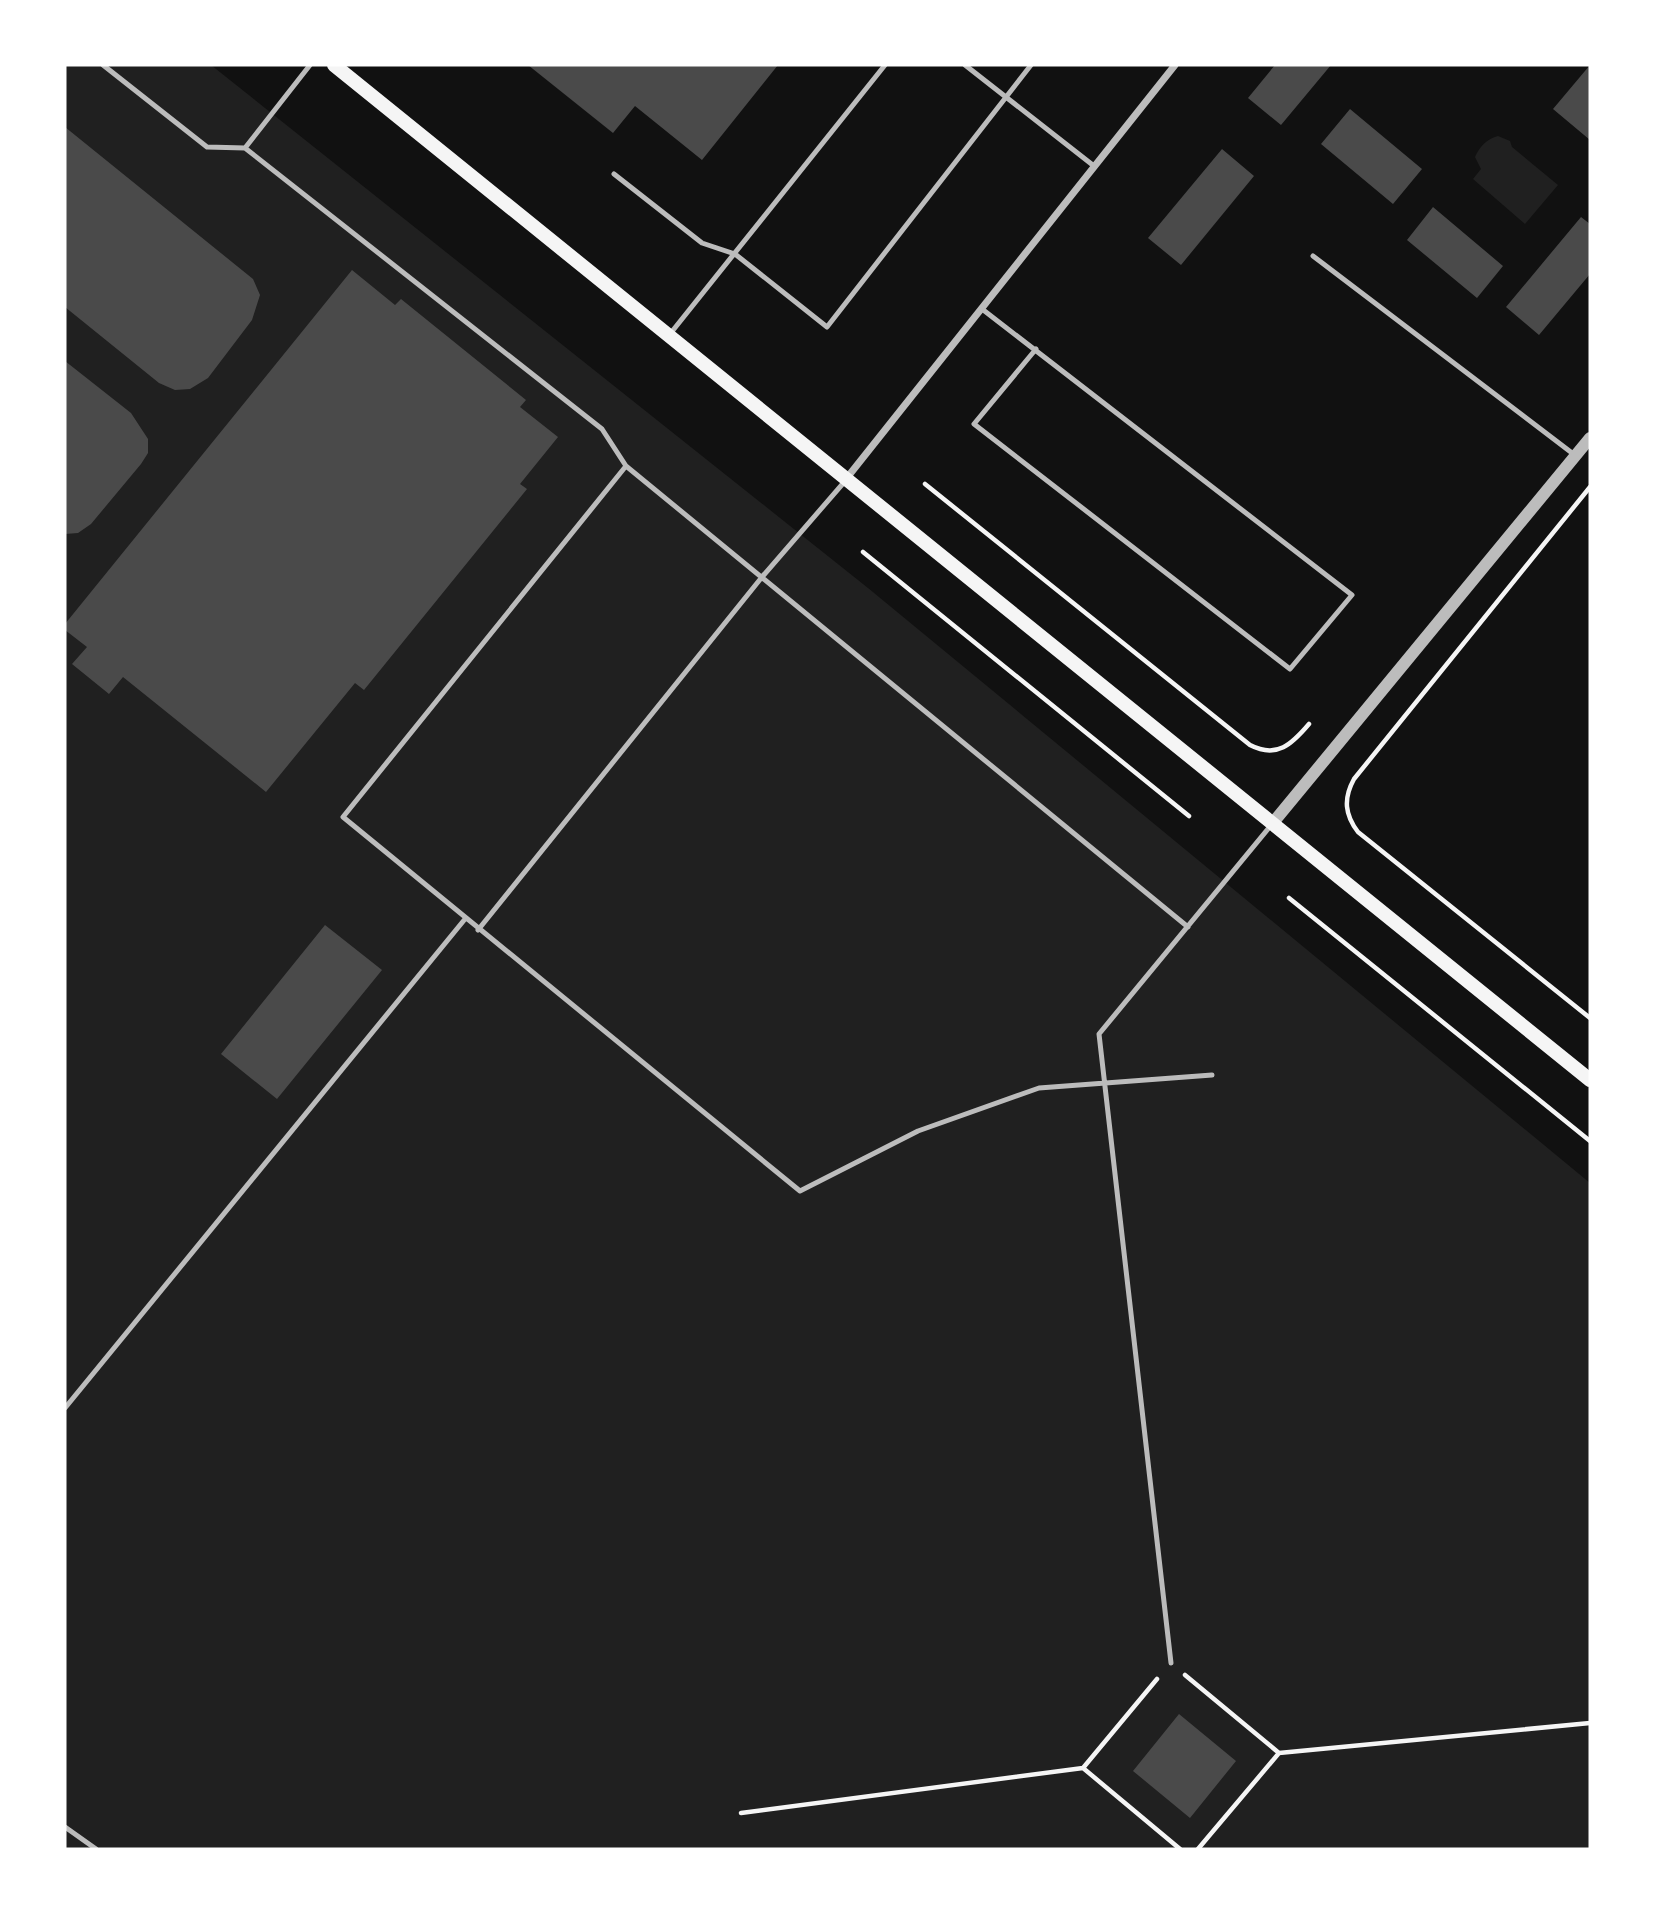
<svg xmlns="http://www.w3.org/2000/svg" width="1655" height="1914" font-family="Jost,sans-serif">
<style>
.green{fill:#202020}
.building{fill:#4a4a4a}
.lines{fill:none;stroke-linecap:round;stroke-linejoin:round}
.path{stroke:#f5f5f5;stroke-width:4.5}
.service{stroke:#bcbcbc;stroke-width:5}
.minor{stroke:#bcbcbc;stroke-width:7}
.tertiary{stroke:#bcbcbc;stroke-width:12}
.secondary{stroke:#f5f5f5;stroke-width:14}
</style>
<rect width="100%" height="100%" fill="#111"/>
<!-- green -->
<path class="green" d="M65,65H211L868,588L1590,1183V1849H65Z
M1498,136L1510,141L1512,147L1558,185L1525,224L1473,179L1481,169L1475,157C1480,146 1487,139 1498,136Z"/>
<!-- building -->
<path class="building" d="M528,65H778L702,160L635,106L613,133Z
M1275,65H1331L1281,125L1248,98Z
M1590,65V140L1553,109Z
M1350,109L1422,169L1393,204L1321,144Z
M65,127L253,279L260,295L252,320L208,378L190,389L175,390L159,383L65,307Z
M1222,149L1254,176L1181,265L1148,238Z
M1433,207L1503,266L1477,298L1407,240Z
M1581,217L1590,224V274L1539,335L1506,307Z
M352,270L395,305L401,299L526,400L520,407L558,437L520,484L527,489L364,690L355,683L266,792L123,677L109,694L72,664L87,647L65,630V624Z
M65,361L131,413L148,439V453L141,464L91,524L78,533L65,534Z
M325,925L382,970L277,1099L221,1054Z
M1179,1714L1236,1761L1190,1818L1133,1771Z"/>
<g class="lines">
<!-- path -->
<path class="path" d="M925,484L1250,745C1277,759 1292,744 1309,724
M1590,487L1354,779C1343,799 1345,815 1358,832L1590,1018
M863,552L1189,816
M1289,898L1590,1141
M1185,1675L1279,1753L1198,1849
M1157,1679L1083,1768L1180,1849
M1279,1753L1590,1723
M741,1813L1083,1768"/>
<!-- service -->
<path class="service" d="M103,65L207,147L245,148
M310,65L245,148L602,429L626,466L1188,927
M965,65L1094,166
M614,174L702,243L735,254L827,327L1031,65
M1313,256L1576,456
M982,309L1352,595L1290,669L974,424L1036,349
M670,334L885,65
M626,466L343,817L800,1191L918,1131L1039,1088L1212,1075
M478,930L762,577L846,480
M65,1408L465,919
M1171,1663L1099,1034L1272,824
M65,1827L96,1849"/>
<!-- minor -->
<path class="minor" d="M846,479L1175,65"/>
<!-- tertiary -->
<path class="tertiary" d="M1272,824L1590,438"/>
<!-- secondary -->
<path class="secondary" d="M334,65L1590,1080"/>
</g>
<!-- border -->
<rect width="1655" height="1914" fill="none" stroke="#ffffff" stroke-width="133"/>
</svg>
